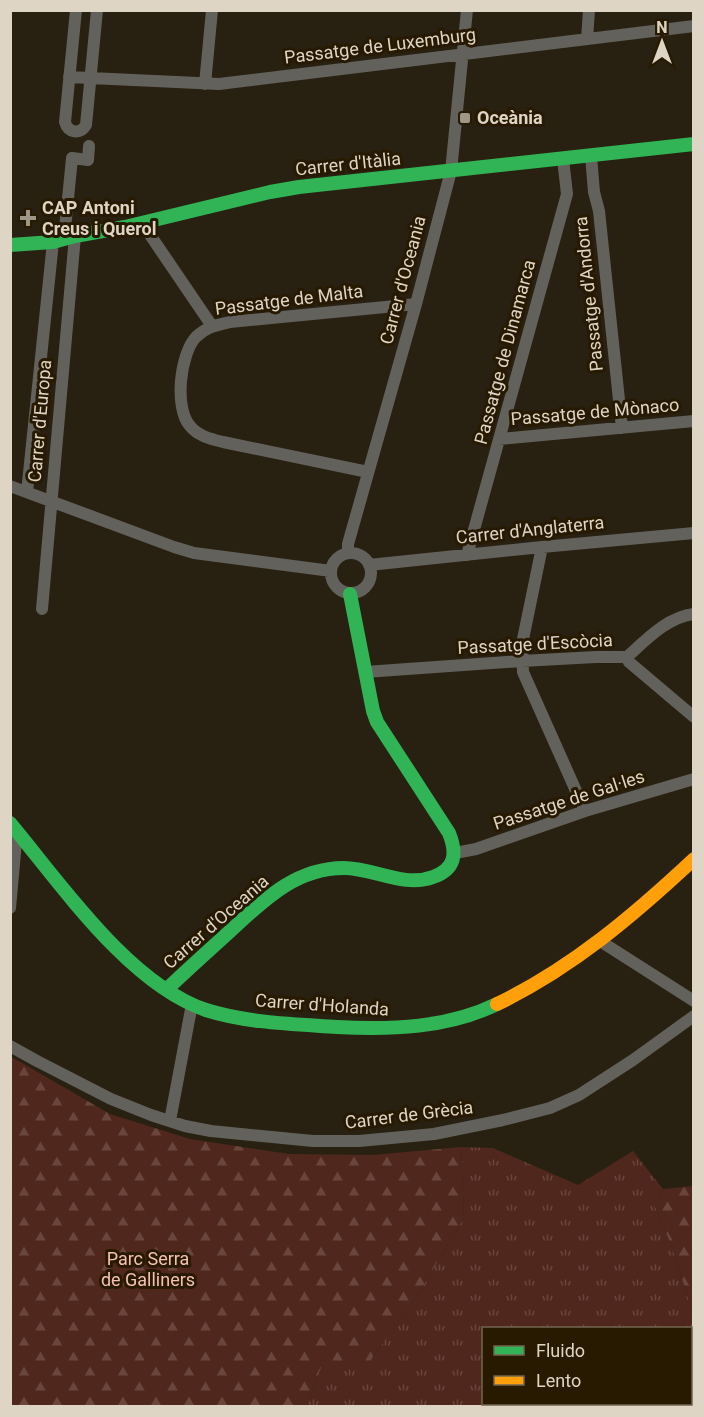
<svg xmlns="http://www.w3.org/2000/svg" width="704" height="1417" font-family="Roboto,sans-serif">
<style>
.grass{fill:url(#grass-tufts);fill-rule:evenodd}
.forest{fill:url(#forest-firs)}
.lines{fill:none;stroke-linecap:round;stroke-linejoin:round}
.street{stroke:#62615b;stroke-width:12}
.fast{stroke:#30b455;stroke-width:14}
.slow{stroke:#ff9f0a;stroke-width:14}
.poi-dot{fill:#9e9686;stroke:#281a00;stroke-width:2}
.labels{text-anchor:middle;stroke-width:6;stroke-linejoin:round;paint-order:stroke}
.street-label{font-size:18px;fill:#ded5c5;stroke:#281a00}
.poi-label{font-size:18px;font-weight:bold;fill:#ded5c5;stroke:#281a00;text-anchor:start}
.park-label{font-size:18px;fill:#f6c0b4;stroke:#281a00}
</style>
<defs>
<pattern id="grass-tufts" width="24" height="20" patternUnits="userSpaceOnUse" patternTransform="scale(1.5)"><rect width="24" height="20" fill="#50271c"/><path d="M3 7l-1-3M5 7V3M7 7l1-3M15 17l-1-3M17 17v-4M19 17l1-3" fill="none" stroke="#69453c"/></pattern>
<pattern id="forest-firs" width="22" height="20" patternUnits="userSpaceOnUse" patternTransform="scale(1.5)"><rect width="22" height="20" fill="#50271c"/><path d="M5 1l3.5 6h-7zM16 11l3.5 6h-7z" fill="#69453c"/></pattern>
</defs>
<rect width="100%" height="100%" fill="#282010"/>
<!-- grass -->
<path class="grass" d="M461,1147L493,1148L578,1185L633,1151L663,1189L655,1206L672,1247L693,1314V1406H307L322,1365H367L420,1291L464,1218ZM484,1328H690V1404H484Z"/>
<!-- forest -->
<path class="forest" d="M10,1056L110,1114L190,1139L289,1154L373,1155L461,1147L464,1218L420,1291L367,1365H322L307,1406H11Z
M693,1186H694L693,1314L672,1247L655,1206L663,1189Z"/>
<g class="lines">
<!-- street -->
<path class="street" d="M76,10L65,122C68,133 80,135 86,125L97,10
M587,39L589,10
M69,77L219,84L694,26
M205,84L212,10
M591,156L594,192L599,211L622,428
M142,223L212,326
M64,239L72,158L88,160L89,146
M499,439L694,421
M368,472L223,442C211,439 198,436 190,426C174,408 180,354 196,337C206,327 217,325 230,322L416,304
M10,486L174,547L194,553L331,571
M27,492L53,242
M542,547L522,644L523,672L585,811
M331 573a20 20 0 1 1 40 0a20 20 0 1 1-40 0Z
M348,553V544L416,304L451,171L467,10
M467,555L567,194L563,159
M369,565L542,547L694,533
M42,609L75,236
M627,657L629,662L694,717
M365,672L522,661L596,657H627C646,640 667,617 694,614
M455,853L476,849L585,811L694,779
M10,908L17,831
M600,941L694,1001
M10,1046L37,1061L111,1099L151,1115L185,1126L211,1131L313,1141H359L434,1134L503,1120L550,1108L579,1095L633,1060L694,1016
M170,1121L192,1004"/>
<!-- fast -->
<path class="fast" d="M10,245L53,242L75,236L125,227L270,192L299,187L694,144
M10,823C61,884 129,984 206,1010C247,1023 293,1024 337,1027C391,1030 448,1028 497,1004
M167,989C187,970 207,952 228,933C262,902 294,868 344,868C373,868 404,888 433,877C456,869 457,853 449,833L377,722L373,711L350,594"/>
<!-- slow -->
<path class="slow" d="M497,1004C572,968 634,915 694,859"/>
</g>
<!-- markers -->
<g class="poi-dot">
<rect x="459" y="112" width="12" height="12" rx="3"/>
<path d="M25 209h6v6h6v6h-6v6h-6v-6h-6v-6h6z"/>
</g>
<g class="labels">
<!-- street labels -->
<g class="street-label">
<text transform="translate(380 46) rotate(-7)" y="6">Passatge de Luxemburg</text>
<text transform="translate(348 164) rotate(-6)" y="6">Carrer d'Itàlia</text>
<text transform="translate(403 280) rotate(-75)" y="6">Carrer d'Oceania</text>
<text transform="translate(589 294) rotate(-96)" y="6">Passatge d'Andorra</text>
<text transform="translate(289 300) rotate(-7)" y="6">Passatge de Malta</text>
<text transform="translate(505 352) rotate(-75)" y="6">Passatge de Dinamarca</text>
<text transform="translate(595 412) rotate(-5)" y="6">Passatge de Mònaco</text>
<text transform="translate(40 421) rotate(-85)" y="6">Carrer d'Europa</text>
<text transform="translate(530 530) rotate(-6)" y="6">Carrer d'Anglaterra</text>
<text transform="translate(535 644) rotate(-3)" y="6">Passatge d'Escòcia</text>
<text transform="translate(569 800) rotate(-18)" y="6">Passatge de Gal·les</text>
<text transform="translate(216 922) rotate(-41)" y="6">Carrer d'Oceania</text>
<text transform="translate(322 1005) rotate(4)" y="6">Carrer d'Holanda</text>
<text transform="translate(409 1115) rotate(-7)" y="6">Carrer de Grècia</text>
</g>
<!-- poi labels -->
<g class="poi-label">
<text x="477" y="124">Oceània</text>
<text x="42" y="214">CAP Antoni<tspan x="42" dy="21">Creus i Querol</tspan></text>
</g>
<!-- park labels -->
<g class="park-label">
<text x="148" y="1265">Parc Serra<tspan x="148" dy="21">de Galliners</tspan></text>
</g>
</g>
<!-- border -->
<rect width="704" height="1417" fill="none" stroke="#ded5c5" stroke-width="24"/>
<!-- legend -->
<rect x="482" y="1327" width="210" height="78" fill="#281a00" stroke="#71654f" stroke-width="1.5"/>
<rect x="494" y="1346" width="30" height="9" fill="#30b455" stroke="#71654f" stroke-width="1.5"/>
<text x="536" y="1357" font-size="18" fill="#ded5c5">Fluido</text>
<rect x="494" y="1376" width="30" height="9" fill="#ff9f0a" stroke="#71654f" stroke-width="1.5"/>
<text x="536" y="1387" font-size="18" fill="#ded5c5">Lento</text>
<!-- north arrow -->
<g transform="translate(662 42)" stroke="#281a00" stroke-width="4.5" paint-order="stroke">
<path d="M0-4.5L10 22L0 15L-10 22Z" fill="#ded5c5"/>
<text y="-9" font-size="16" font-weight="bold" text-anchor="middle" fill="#ded5c5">N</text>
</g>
</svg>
